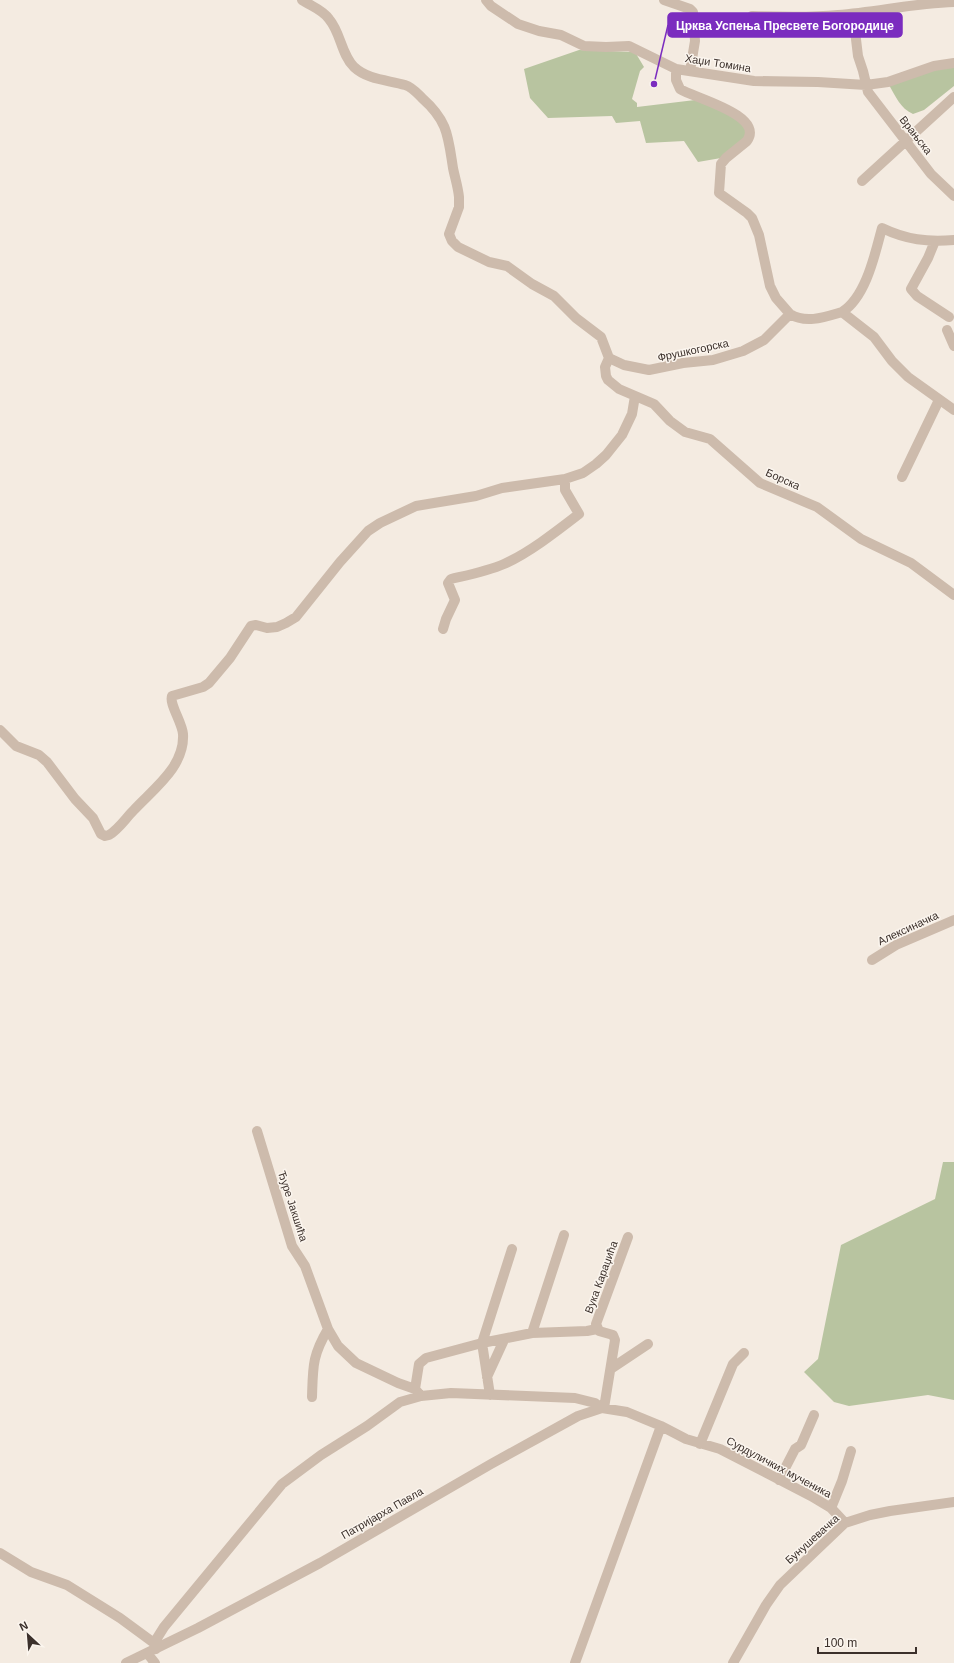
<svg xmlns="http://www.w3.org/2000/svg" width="954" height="1663" font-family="Helvetica,sans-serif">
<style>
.green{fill:#b8c4a0}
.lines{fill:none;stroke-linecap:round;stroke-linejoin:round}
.minor{stroke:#cdbbac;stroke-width:10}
.labels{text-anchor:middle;stroke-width:3;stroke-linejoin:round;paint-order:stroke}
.street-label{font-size:11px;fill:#3b302b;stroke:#fbf5ee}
.leader{fill:none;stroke:#7b2cbf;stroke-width:1.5}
.callout-dot{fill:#7b2cbf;stroke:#fbf5ee;stroke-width:1.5}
.callout{fill:#7b2cbf;stroke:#7b2cbf;stroke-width:1.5}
.callout-label{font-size:12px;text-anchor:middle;font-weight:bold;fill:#fff}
</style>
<rect width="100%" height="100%" fill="#f4ebe1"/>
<!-- green -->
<path class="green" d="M579,50L635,52L644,67L640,71L632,99L637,103V107L695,100L728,112L747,129L746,138L721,158L698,162L684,141L646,143L640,121L616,123L612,116L548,118L530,98L524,69Z
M954,67V86L924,110L913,114C900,108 896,97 889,85L919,73Z
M943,1162H954V1400L928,1395L849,1406L834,1402L804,1372L818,1359L841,1245L935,1199Z"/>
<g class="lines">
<!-- minor -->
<path class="minor" d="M302,0C311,6 323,10 329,19C341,33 341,54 354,67C368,80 388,80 405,85C412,87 417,93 422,98C448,121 448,136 453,168C455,178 458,187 459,197V207L449,234L452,241L458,247L489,262L507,266L532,284L554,296L576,318L601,337L609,358
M486,0L491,6L518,24L539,31L561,35L584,46L606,47L629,46L676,69L754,81L818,82L866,85L888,82L934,66L954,63
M664,0L690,9L693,12L695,41L690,71
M853,14L858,56L863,71L868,92L931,174L954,196
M752,16C781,17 809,18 838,15C877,12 915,3 954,2
M676,69V80L680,89C694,98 765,115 747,141L726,158L721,164L719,193L747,213L752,218L759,235L770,286L776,298L790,314
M862,181L954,97
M935,241L928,258L911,289L917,296L949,317
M842,312L874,337L892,361L908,377L954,410
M947,330L954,346
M609,358L605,367L606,376L608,380L619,389L654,404L670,421L685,432L710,439L760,483L817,507L861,539L911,563L954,595
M609,358L624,365L649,370L683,363L713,360L743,351L764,340L790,314C806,324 825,317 842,312C866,297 875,254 882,228C907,240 927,242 954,240
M902,477L939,400
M443,629L446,619L455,600L448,583L451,579C468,575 488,571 504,564C529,553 557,531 579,514L565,490V479
M0,730L16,746L39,755L47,762L75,799L93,818L101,834L105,836L109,835C119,829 125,819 133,811C153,789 185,767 183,734C182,722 169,704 172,696L203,687L209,683L230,658L251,626L256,625L267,628L277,627L286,623L296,617L340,562L368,531L380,523L416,506L476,496L502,488L565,479L583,473L596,464L606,455L622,435L632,414L635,396
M872,960L896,945L954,920
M257,1131L292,1246L305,1266L328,1329L338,1346L356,1363L398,1383L415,1389L421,1396
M532,1333L564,1235
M612,1368L648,1344
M487,1377L504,1340
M415,1389L419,1364L426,1358L482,1343L532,1333L587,1331L597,1329
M490,1395L482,1343L512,1249
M312,1397C313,1367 312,1356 328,1329
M604,1408L615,1340L613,1335L599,1331L596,1324L628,1237
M700,1444L733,1364L744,1353
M779,1480L795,1449L801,1445L814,1415
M831,1508L842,1481L851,1451
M0,1553L31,1572L67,1585L120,1618L154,1643
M156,1649L154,1643L164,1627L282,1484L321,1455L367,1426L400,1402L421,1396L451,1393L575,1398L595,1403L602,1408
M147,1653L155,1663
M126,1663L198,1628L320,1563L491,1464L578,1416L602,1408L627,1412L661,1426L686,1439L720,1449L811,1496L831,1508L845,1523
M575,1663L661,1426
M733,1663L766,1605L780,1585L845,1523L870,1515L890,1511L954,1502"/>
</g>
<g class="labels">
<!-- street labels -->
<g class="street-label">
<text transform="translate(718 63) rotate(9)" y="4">Хаџи Томина</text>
<text transform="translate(916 135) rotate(52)" y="4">Врањска</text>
<text transform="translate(693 350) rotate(-12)" y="4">Фрушкогорска</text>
<text transform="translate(783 479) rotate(24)" y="4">Борска</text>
<text transform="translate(908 928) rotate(-25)" y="4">Алексиначка</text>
<text transform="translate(293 1206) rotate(72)" y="4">Ђуре Јакшића</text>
<text transform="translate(601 1277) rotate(-70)" y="4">Вука Караџића</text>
<text transform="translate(779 1467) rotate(28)" y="4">Сурдуличких мученика</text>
<text transform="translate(382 1513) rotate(-30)" y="4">Патријарха Павла</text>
<text transform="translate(812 1539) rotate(-42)" y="4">Бунушевачка</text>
</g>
</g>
<!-- callouts -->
<path class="leader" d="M654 84L668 25"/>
<circle class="callout-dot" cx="654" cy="84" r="4"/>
<rect class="callout" x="668" y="13" width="234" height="24" rx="4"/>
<g class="callout-label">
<text x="785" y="30">Црква Успења Пресвете Богородице</text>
</g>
<!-- north arrow -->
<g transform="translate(28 1635) rotate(334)" stroke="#fbf5ee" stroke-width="3" paint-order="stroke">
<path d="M0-3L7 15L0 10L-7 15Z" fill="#3b302b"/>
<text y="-6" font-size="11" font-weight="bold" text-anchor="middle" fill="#3b302b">N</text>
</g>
<!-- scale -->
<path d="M818 1647v6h98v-6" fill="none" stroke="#3b302b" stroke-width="2"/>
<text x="824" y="1647" font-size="12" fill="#3b302b" stroke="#fbf5ee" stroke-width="3" paint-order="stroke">100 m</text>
</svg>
